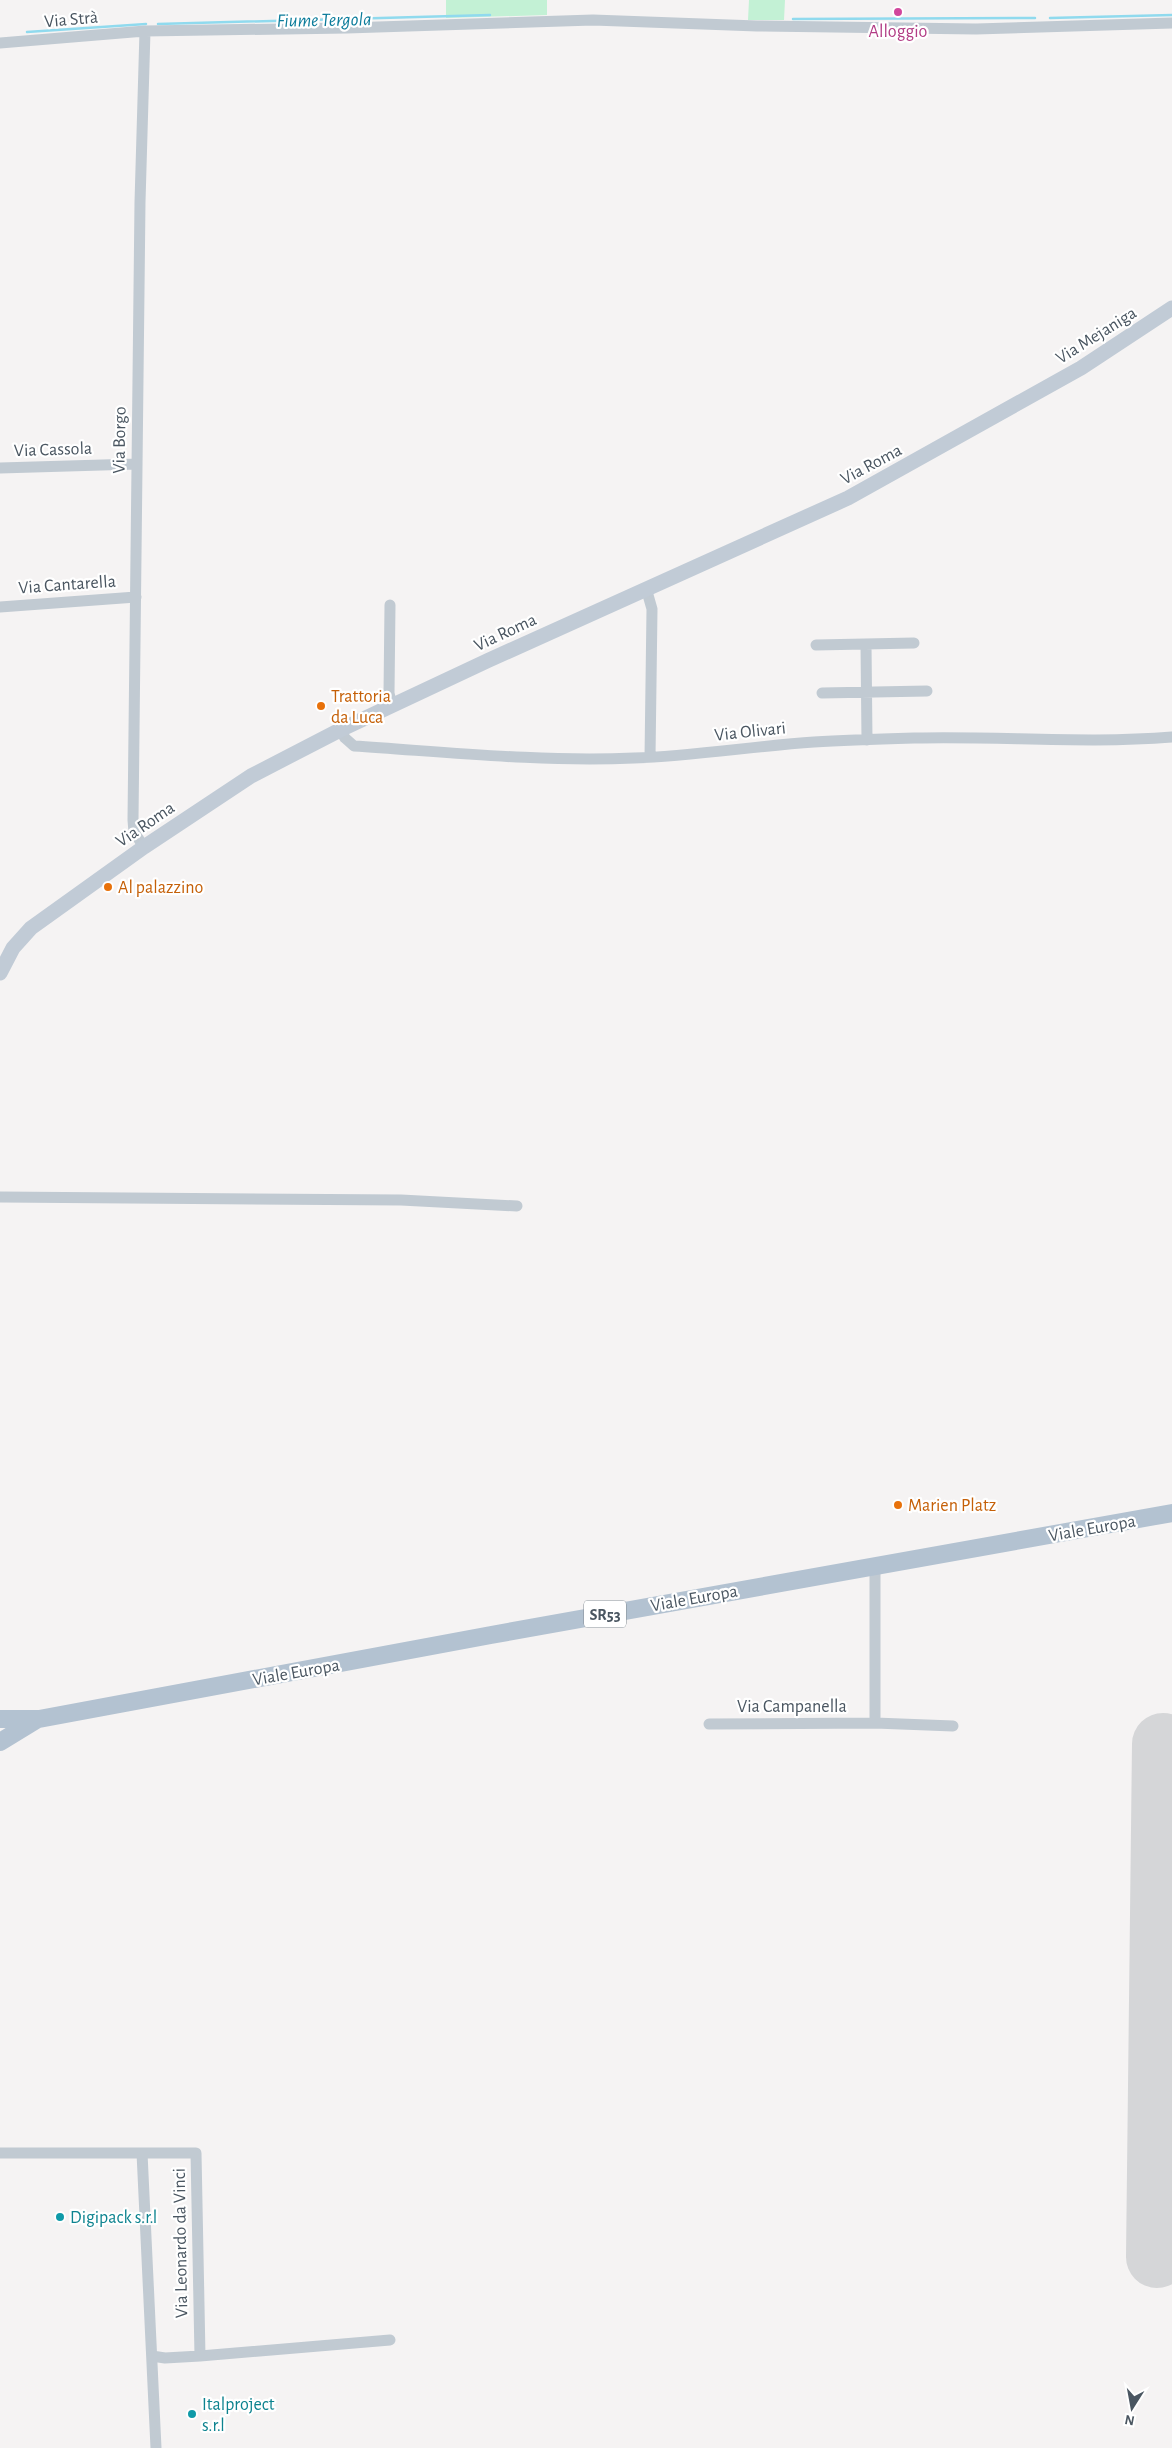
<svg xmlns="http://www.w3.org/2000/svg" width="1172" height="2448" font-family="'Alegreya Sans',sans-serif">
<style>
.green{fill:#c3f1d5}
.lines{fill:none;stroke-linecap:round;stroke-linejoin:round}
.stream{stroke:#90daee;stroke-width:2.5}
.runway{stroke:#d5d6d8;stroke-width:62}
.street{stroke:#c1cad2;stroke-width:11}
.secondary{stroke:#c1cbd6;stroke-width:15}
.primary{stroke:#b3c2d1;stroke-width:18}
.hotel-dot{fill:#d1479c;stroke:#fff;stroke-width:2}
.food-dot{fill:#e8710a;stroke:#fff;stroke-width:2}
.culture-dot{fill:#0f9aa8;stroke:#fff;stroke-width:2}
.labels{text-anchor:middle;stroke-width:4.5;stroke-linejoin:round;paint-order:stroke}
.shield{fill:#fff;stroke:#808990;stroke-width:1}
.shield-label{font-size:16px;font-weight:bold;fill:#4a5661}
.street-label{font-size:18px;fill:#4a5661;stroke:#fff}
.hotel-label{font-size:18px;fill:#b23c85;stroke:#fff}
.food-label{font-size:18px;fill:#c56008;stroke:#fff;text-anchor:start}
.culture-label{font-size:18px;fill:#0d838f;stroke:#fff;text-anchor:start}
.water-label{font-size:19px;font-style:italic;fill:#0c7c9b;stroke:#fff}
</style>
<rect width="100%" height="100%" fill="#f5f3f3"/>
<!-- green -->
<path class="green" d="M446,0H547V15L446,18Z
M749,0H785L784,20H748Z"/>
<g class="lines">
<!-- stream -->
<path class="stream" d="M1050,18L1172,15
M793,19L1035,18
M158,24L490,15
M27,32L146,24"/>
<!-- runway -->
<path class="runway" d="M1157,2257L1163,1744"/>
<!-- street -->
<path class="street" d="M0,43L145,31L347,28L593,20L757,26L976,29L1172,23
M0,468L136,464
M646,588L652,609L650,757
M390,605L389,693L392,706
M0,607L136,597
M866,644L867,740
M816,645L914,643
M822,693L927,691
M340,730L345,738L354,746C447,752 540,762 634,758C694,756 754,746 814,742C848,740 883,739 917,738C1002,736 1087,744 1172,737
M144,847L134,832L133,820L140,202L145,31
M0,1197L401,1200L517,1206
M875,1723L953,1726
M709,1724L875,1723V1566
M0,2153H196L200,2356
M142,2153L156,2448
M152,2356L165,2358L200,2356L390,2340"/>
<!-- secondary -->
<path class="secondary" d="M0,973L13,948L31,928L144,847L251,776L340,730L489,660L848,498L1081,368L1172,308"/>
<!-- primary -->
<path class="primary" d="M0,1719H39L491,1635L1172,1513
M0,1742L36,1720"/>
</g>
<!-- markers -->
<circle class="hotel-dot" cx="898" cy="12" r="5"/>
<g class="food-dot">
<circle cx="321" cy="706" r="5"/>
<circle cx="108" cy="887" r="5"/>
<circle cx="898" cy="1505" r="5"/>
</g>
<g class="culture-dot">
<circle cx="60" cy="2217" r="5"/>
<circle cx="192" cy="2414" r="5"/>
</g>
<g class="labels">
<!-- shield labels -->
<rect class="shield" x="584" y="1600.5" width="42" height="27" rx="4"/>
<g class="shield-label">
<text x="605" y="1620">SR53</text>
</g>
<!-- street labels -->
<g class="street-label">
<text transform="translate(71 19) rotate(-5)" y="6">Via Strà</text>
<text transform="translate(1096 335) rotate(-32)" y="6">Via Mejaniga</text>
<text transform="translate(119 440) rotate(-89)" y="6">Via Borgo</text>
<text transform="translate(53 449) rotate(-2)" y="6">Via Cassola</text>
<text transform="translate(871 464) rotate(-28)" y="6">Via Roma</text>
<text transform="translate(67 584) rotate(-4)" y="6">Via Cantarella</text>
<text transform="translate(505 632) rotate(-25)" y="6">Via Roma</text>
<text transform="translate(750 731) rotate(-6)" y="6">Via Olivari</text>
<text transform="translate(145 824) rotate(-34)" y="6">Via Roma</text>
<text transform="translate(1092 1528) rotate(-10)" y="6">Viale Europa</text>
<text transform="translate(694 1598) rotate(-10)" y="6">Viale Europa</text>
<text transform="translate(296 1672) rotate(-10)" y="6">Viale Europa</text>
<text x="792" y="1712">Via Campanella</text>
<text transform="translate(180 2243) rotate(-91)" y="6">Via Leonardo da Vinci</text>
</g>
<!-- hotel labels -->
<g class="hotel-label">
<text x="898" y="37">Alloggio</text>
</g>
<!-- food labels -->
<g class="food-label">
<text x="331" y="702">Trattoria<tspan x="331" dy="21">da Luca</tspan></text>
<text x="118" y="893">Al palazzino</text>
<text x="908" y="1511">Marien Platz</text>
</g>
<!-- culture labels -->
<g class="culture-label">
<text x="70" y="2223">Digipack s.r.l</text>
<text x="202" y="2410">Italproject<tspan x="202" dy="21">s.r.l</tspan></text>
</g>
<!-- water labels -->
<g class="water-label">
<text transform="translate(324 19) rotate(-1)" y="7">Fiume Tergola</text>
</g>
</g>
<!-- north arrow -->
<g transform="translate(1132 2408) rotate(191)" stroke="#ffffff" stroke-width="4" paint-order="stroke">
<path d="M0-4L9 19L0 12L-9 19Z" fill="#4a5661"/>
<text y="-8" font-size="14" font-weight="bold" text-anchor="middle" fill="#4a5661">N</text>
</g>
</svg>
